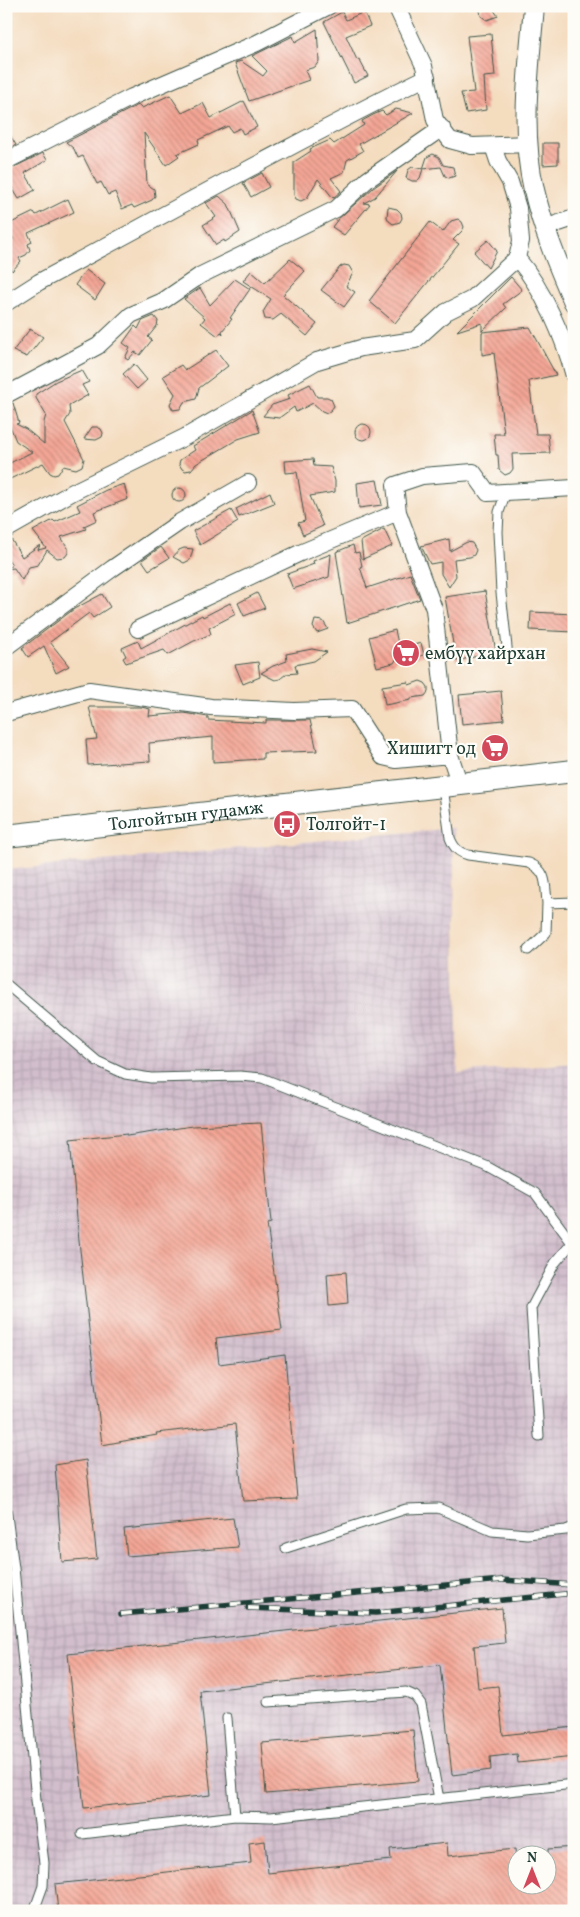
<svg xmlns="http://www.w3.org/2000/svg" width="580" height="1917" font-family="Vollkorn,serif">
<style>
.industrial{fill:url(#industrial-grid);fill-rule:evenodd}
.building{fill:url(#building-back-hatch)}
.lines{fill:none;stroke-linecap:round;stroke-linejoin:round}
.service-casing{stroke:#3f5549;stroke-width:11}
.minor-casing{stroke:#3f5549;stroke-width:18}
.tertiary-casing{stroke:#3f5549;stroke-width:22}
.secondary-casing{stroke:#3f5549;stroke-width:24}
.service{stroke:#fff;stroke-width:9}
.minor{stroke:#fff;stroke-width:16}
.tertiary{stroke:#fff;stroke-width:20}
.secondary{stroke:#fff;stroke-width:22}
.rail-casing{stroke:#1f3d34;stroke-width:5.5}
.rail{stroke:#fdfcf7;stroke-width:4;stroke-dasharray:11;stroke-linecap:butt}
.labels{text-anchor:middle;stroke-width:4.5;stroke-linejoin:round;paint-order:stroke}
.poi-label{font-size:18px;fill:#1f3d34;stroke:#fdfcf7;text-anchor:start}
.street-label{font-size:18px;fill:#1f3d34;stroke:#fdfcf7}
</style>
<defs>
<pattern id="industrial-grid" width="8" height="8" patternUnits="userSpaceOnUse" patternTransform="scale(1.25)"><rect width="8" height="8" fill="#d1bdcc"/><path d="M0 4h8M4 0v8" fill="none" stroke="#b3a3b0"/></pattern>
<pattern id="building-back-hatch" width="6" height="6" patternUnits="userSpaceOnUse" patternTransform="scale(1.25)"><rect width="6" height="6" fill="#f4a695"/><path d="M-1 5l2 2M0 0l6 6M5-1l2 2" fill="none" stroke="#c5887a"/></pattern>
</defs>
<rect width="100%" height="100%" fill="#fdfcf7"/>
<filter id="ink" filterUnits="userSpaceOnUse"><feTurbulence type="fractalNoise" baseFrequency=".02" numOctaves="2"/><feDisplacementMap in="SourceGraphic" scale="10" xChannelSelector="R" yChannelSelector="G"/><feConvolveMatrix kernelMatrix="1 2 1 2 8 2 1 2 1" color-interpolation-filters="sRGB"/></filter>
<filter id="wash" filterUnits="userSpaceOnUse"><feTurbulence type="fractalNoise" baseFrequency=".0096" numOctaves="4" result="noise"/><feDisplacementMap in="SourceGraphic" scale="20" xChannelSelector="R" yChannelSelector="G"/><feGaussianBlur stdDeviation="1.12" result="paint"/><feColorMatrix in="noise" values="0 0 0 0 0 0 0 0 0 0 0 0 0 0 0 0 0 1.4 0 .05"/><feComposite in="paint" operator="in"/></filter>
<g filter="url(#wash)">
<rect width="100%" height="100%" fill="#f4dcbf"/>
<!-- industrial -->
<path class="industrial" d="M453,828L458,1073L574,1063V1911H6V870ZM518,1854H548V1884H518Z"/>
<g id="blocks">
<!-- building -->
<path class="building" d="M482,6H491L498,16L487,20L481,16L480,11Z
M342,12L346,20L364,12L370,26L346,36L357,60L359,59L368,76L354,83L324,22Z
M317,29L319,61L315,67L305,70L309,80L249,101L235,63L241,61L263,76L267,71L252,56L293,36L295,42Z
M491,34L495,76L484,77L486,110L466,113L461,93L474,92L467,36Z
M170,95L182,113L203,103L211,118L244,101L257,127L243,134L240,128L232,132L228,126L198,140L199,144L177,154L179,156L166,165L144,133L147,184L154,189L155,196L152,200L134,208L132,205L122,209L115,192L108,195L101,182L97,184L83,156L78,158L74,149L66,142L136,106L139,105L142,108Z
M396,109L413,113L359,144L363,151L347,160L344,172L331,178L341,191L333,198L318,179L307,198L301,201L296,199L294,195V162L311,151L310,149L330,140L334,144L364,125L362,121L373,115L382,111L386,115Z
M6,129L16,145L6,150Z
M543,143H558V164L543,165Z
M43,153L47,160L25,173L35,190L19,199L6,178V171Z
M433,154L439,157L443,165L453,167L455,176L449,178L445,176L441,167L423,169L420,178L417,181H412L406,178L408,170L412,167L423,169L427,157Z
M397,171L375,197L364,203L370,204L344,235L332,227L338,219L373,188Z
M262,173L269,187L251,197L243,183Z
M219,196L228,204L240,232L225,242L224,240L216,245L203,225L216,217L206,203Z
M68,199L74,212L28,233L32,242L28,244L30,250L26,255L19,258L21,261L12,271L8,264L6,265V234L10,241L13,239L7,225L34,212L36,215Z
M388,207L397,209L401,213L402,218L400,222L393,224L389,221L387,217Z
M458,219L462,222L464,227L462,231L453,240L459,244L395,323L369,301L430,222L443,232L451,221Z
M488,240L497,251L488,268L474,252Z
M290,259L305,271L283,295L317,324L307,336L281,314L273,320L265,319L263,312L271,299L243,281L251,271L265,283Z
M344,265L349,266L353,273L346,286L355,292L344,307L321,290L340,267Z
M86,270L105,284L95,300L75,285Z
M511,277L522,290L503,304L506,308L482,331V323L457,331Z
M235,279L250,289L230,318L232,319L222,331L223,334L221,332L218,336L201,323L205,318L184,299L200,288L210,305Z
M154,316L158,321L157,326L148,337L152,340L140,355L135,352L128,360L125,358L130,348L123,343L135,326L138,329L142,321Z
M530,327L556,375L529,381L536,434H548L550,453L512,454L513,469L510,473L505,475L499,470L498,455H496L494,434H504L494,353L482,355V332Z
M30,329L43,337L27,357L13,351Z
M216,350L228,366L199,388L196,399L184,402L180,409L173,410L170,404L175,394L163,376L181,365L185,370Z
M134,364L147,380L137,389L123,374Z
M82,370L89,382L82,385L88,395L69,406L70,414L65,422L84,459L82,466L76,469L63,466L58,474L54,475L50,473L43,463L6,481V465L32,452L16,441L10,426L6,427V405L13,403L19,423L16,424L26,429L44,444V422L46,415L36,398V394L56,381Z
M310,384L317,397H327L331,399L334,406L331,410L327,413L322,411L313,403L296,412L294,407L279,418L263,416L272,405L290,399L288,395Z
M252,410L260,432L238,439L196,464L191,470L185,471L182,469L179,464L180,460L195,450L193,446Z
M355 432a8 8 0 1 1 16 0a8 8 0 1 1-16 0Z
M92,427H97L101,429L103,433L102,437L96,440L84,439Z
M313,459L314,466L331,467L335,481V492L310,496L323,526L303,535L298,523L305,521L297,472L286,473L285,461Z
M377,480L382,505L359,508L357,483Z
M124,484L128,499L94,512L97,520L84,526L86,529L61,537L68,548V553L65,557L57,558L47,550L38,565L29,567L22,580L14,568L6,569L12,565L6,556V540L11,539L22,557L40,545L38,550L46,548L33,531L53,520L55,522L80,511L77,505L106,490Z
M172 495a7 7 0 1 1 14 0a7 7 0 1 1-14 0Z
M270,492L274,503L239,517L236,509Z
M231,510L238,522L200,545L193,531Z
M384,529L392,546L363,559L361,541Z
M449,539L450,551L467,542L472,543L476,550L474,555L470,557L454,559L456,576L449,587L441,574V562L430,564L421,546Z
M353,545L355,553L359,552L362,566L360,567L367,588L410,574L420,599L347,623L336,552Z
M161,547L169,558L149,570L142,560Z
M184,548L193,549L190,560L184,563L173,557L179,550Z
M331,554L329,577L293,589L287,574L314,564L313,561Z
M485,591L496,652L456,661L445,597Z
M257,593L265,608L244,616L238,603Z
M102,594L110,607L93,618L89,613L50,642L69,666L56,673L44,646L28,657L22,648L74,609Z
M230,603L236,614L209,628L211,634L194,641L168,655L164,650L126,663L123,658L126,656L122,648L138,641L141,648L202,615L203,617Z
M531,612L574,614V632L530,630Z
M315,620L323,621L328,629L317,633L313,627Z
M395,630L400,653L394,663L377,667L369,637Z
M421,643L424,655L413,658L410,646Z
M312,649L327,652L314,661L295,665L297,673L286,674L280,679L275,680L261,673L273,666L287,661L286,654Z
M258,662L260,677L243,684L235,665Z
M420,681L425,683L428,687V692L425,696L411,698V700L385,705L382,686L408,682L409,685Z
M501,691L504,720L462,724L459,695Z
M89,707H141L150,709L149,716L184,713L208,717V720L266,723V720H310L317,751L263,753V759L213,762V737L149,743L150,761L88,765L86,740L97,739Z
M261,1123L271,1223L267,1224L282,1330L216,1338L219,1364L285,1355L297,1499L243,1501L235,1424L156,1433L157,1435L102,1445L79,1241L70,1140L127,1134V1136L192,1126Z
M346,1272L348,1304L329,1306L327,1274Z
M86,1460L97,1559L62,1562L55,1465Z
M233,1518L238,1547L127,1556L124,1529Z
M502,1608L505,1643L474,1646L478,1688L498,1686L503,1735L574,1727V1757L518,1763L517,1754L490,1757L491,1770L452,1775L440,1665L200,1691L211,1795L84,1808L68,1654Z
M413,1730L418,1781L266,1794L262,1743Z
M265,1841L268,1873L391,1860L390,1849L447,1843L448,1856L515,1849L518,1884H548V1849L574,1847V1911H58L55,1884L251,1863L249,1843Z"/>
</g>
</g>
<g filter="url(#ink)">
<use href="#blocks" fill-opacity="0" stroke="#3f5549" stroke-width="1"/>
<g class="lines">
<!-- service casing -->
<g class="service-casing">
<path id="service" d="M506,492L499,512L498,532L501,593L508,656
M443,787L450,838C454,848 458,852 468,855L529,863C548,871 545,885 547,903L574,902
M528,950L546,933L547,903
M6,984L97,1061L125,1074L151,1078L240,1076L262,1078L486,1166L535,1193L572,1243L574,1248
M539,1436L531,1308L555,1263L572,1243
M6,1508L14,1568L36,1800L44,1863L43,1886L34,1911
M286,1548L406,1509L438,1508L492,1531L527,1534L566,1530L574,1527
M268,1702L406,1692L415,1696L421,1704L439,1799
M227,1718L235,1816
M82,1834L235,1816L271,1817L574,1784"/>
</g>
<!-- minor casing -->
<g class="minor-casing">
<path id="minor" d="M396,6L424,66L435,120L450,140L472,146L528,144
M6,161L132,97L257,43L329,6
M544,228L574,218
M517,258C543,289 564,337 574,376
M6,303L39,282C168,213 295,142 427,77
M6,395L98,346L131,315L163,301L201,275L336,209L367,180L442,128
M6,530L73,492L185,437L317,361L361,348L415,340L446,312L472,299L517,258L521,241L518,208L510,182L498,161L493,146
M138,629L300,553L398,512
M6,647L113,568L180,522L248,483
M6,713L89,690L211,707L294,711L352,709L383,757L396,760L450,755
M460,785L450,755L434,609L398,512L395,485L422,476L473,472L488,493L574,488"/>
</g>
<!-- tertiary casing -->
<g class="tertiary-casing">
<path id="tertiary" d="M534,6C529,67 520,130 534,190C543,229 558,265 574,302"/>
</g>
<!-- secondary casing -->
<g class="secondary-casing">
<g id="secondary">
<path id="s1" d="M6,836L574,771"/>
</g>
</g>
<!-- service -->
<use href="#service" class="service"/>
<!-- minor -->
<use href="#minor" class="minor"/>
<!-- tertiary -->
<use href="#tertiary" class="tertiary"/>
<!-- secondary -->
<use href="#secondary" class="secondary"/>
<!-- rail casing -->
<g class="rail-casing">
<path id="rail" d="M248,1608L376,1613L574,1593
M121,1614L502,1580L574,1585"/>
</g>
<!-- rail -->
<use href="#rail" class="rail"/>
</g>
</g>
<!-- icons -->
<defs>
<g id="supermarket-disc" transform="scale(1.4375)"><circle r="9.5" fill="#d1495b" stroke="#fdfcf7"/><path d="M-6-5.5h2.5l.6 2H6L4.5 2H-2.5L-4.4-4H-6ZM-1.5 3.2a1.3 1.3 0 1 0 .1 0ZM3 3.2a1.3 1.3 0 1 0 .1 0Z" fill="#fff"/></g>
<g id="bus-disc" transform="scale(1.4375)"><circle r="9.5" fill="#d1495b" stroke="#fdfcf7"/><path d="M-5-6H5V4H4V6H2V4H-2V6H-4V4H-5ZM-3.5-4V0h7V-4ZM-3.5 1.2v1.5H-2V1.2ZM2 1.2v1.5H3.5V1.2Z" fill="#fff"/></g>
</defs>
<g fill-rule="evenodd">
<use href="#supermarket-disc" x="406" y="653"/>
<use href="#supermarket-disc" x="495" y="748"/>
<use href="#bus-disc" x="287" y="824"/>
</g>
<g class="labels">
<!-- poi labels -->
<g class="poi-label">
<text x="425" y="659">ембүү хайрхан</text>
<text x="476" y="754" text-anchor="end">Хишигт од</text>
<text x="306" y="830">Толгойт-1</text>
</g>
<!-- street labels -->
<g class="street-label">
<text dy="6" stroke="none"><textPath href="#s1" startOffset="181">Толгойтын гудамж</textPath></text>
</g>
</g>
<!-- margin -->
<rect width="580" height="1917" fill="none" stroke="#fdfcf7" stroke-width="25"/>
<!-- north arrow -->
<g transform="translate(532 1870)"><circle r="24" fill="#fdfcf7" stroke="#a4b0a9"/>
<path d="M0-4L9 19L0 12L-9 19Z" fill="#d1495b"/>
<text y="-8" font-size="14" font-weight="bold" text-anchor="middle" fill="#1f3d34">N</text>
</g>
</svg>
